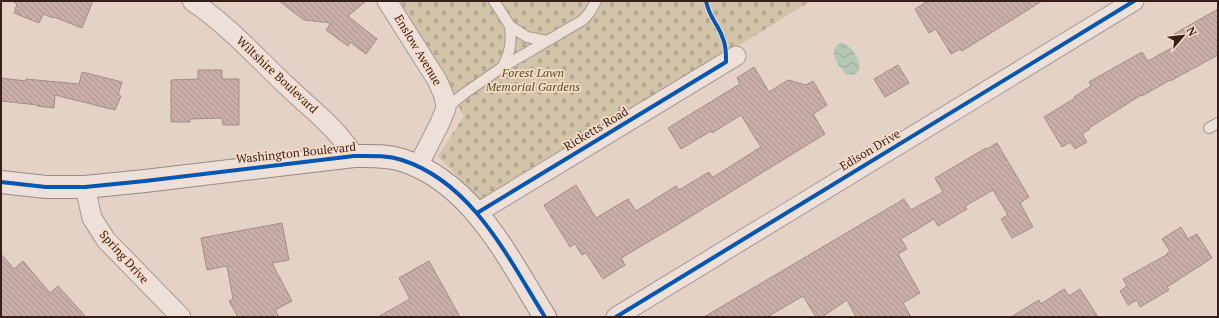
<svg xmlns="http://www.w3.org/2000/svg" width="1219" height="318" font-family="'PT Serif',serif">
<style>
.cemetery{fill:url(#cemetery-stones)}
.water{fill:url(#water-waves)}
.building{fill:url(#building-back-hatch);stroke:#a48d87}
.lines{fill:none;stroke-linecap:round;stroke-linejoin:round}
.lane-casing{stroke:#a89891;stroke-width:12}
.street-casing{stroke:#a89891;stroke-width:21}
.secondary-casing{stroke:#988881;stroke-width:24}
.path{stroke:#c4b7b0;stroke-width:2.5;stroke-dasharray:3 2;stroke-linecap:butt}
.lane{stroke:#ece0d9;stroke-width:10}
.street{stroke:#ece0d9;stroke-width:19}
.secondary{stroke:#ece0d9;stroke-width:22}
.cycleway-casing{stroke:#f8dcca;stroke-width:6}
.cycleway{stroke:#0057b8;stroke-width:4}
.labels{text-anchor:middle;stroke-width:3.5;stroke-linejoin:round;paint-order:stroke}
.street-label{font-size:12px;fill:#361e19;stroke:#f8dcca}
.park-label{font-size:12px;font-style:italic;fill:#55511e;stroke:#f8dcca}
</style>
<defs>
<pattern id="cemetery-stones" width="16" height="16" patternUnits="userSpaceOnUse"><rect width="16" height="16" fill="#d2c4a8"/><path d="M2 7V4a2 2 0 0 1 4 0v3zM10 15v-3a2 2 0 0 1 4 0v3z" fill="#b5a890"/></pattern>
<pattern id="water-waves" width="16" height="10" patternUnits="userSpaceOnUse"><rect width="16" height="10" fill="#b4c6b4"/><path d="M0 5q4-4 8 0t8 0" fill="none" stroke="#9baa9a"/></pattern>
<pattern id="building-back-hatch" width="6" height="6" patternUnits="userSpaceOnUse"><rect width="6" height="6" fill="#c8aea7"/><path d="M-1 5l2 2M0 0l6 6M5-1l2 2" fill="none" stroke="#ac958f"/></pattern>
</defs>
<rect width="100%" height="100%" fill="#e4d2c7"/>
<!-- cemetery -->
<path class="cemetery" d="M397,1H811L483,203L438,156L464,116Z"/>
<!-- water -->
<path class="water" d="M842,43C856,46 871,80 846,74C838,66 825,48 842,43Z"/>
<!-- building -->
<path class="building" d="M12,1H93L82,28L54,17L53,18L43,14L39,23L14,13L17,4Z
M279,1H366L348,16L377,39L366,54L350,42L348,46L326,30L331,23L304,20Z
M928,1H1042L962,51L960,49L951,54L936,29L929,33L915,9Z
M1218,9V55L1170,81V80L1142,96L1141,95L1089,128L1090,129L1082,134L1087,142L1075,149L1070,142L1062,147L1044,117L1075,98L1074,97L1091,86L1089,82L1142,52L1148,61L1179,44L1174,34Z
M898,65L909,83L885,97L874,79Z
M754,67L769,92L788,80L806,85L813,81L827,105L813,114L825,134L672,228L621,258L625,265L603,279L586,253L582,255L575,244L570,247L544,205L576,185L596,218L628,199L636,211L676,186L679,190L709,172L712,177L715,176L761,147L741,115L712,133L711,131L681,149L668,128L740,84L737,78Z
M198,70H222V79H239V125H223L222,118L190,119V122H171V80L198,79Z
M82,72L122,82L118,95L121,96L115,110L55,95L54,108L37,106L38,105L1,101V78L26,81V79L79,84Z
M997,143L1029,197L1020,203L1033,227L1012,238L1001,219L1008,215L993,190L965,206L967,209L938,226L934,219L901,239L907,249L898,254L920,293L903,303L911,317H856L847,300L822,317H816L803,296L767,317H704L904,199L911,210L943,192L935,178L986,148L987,149Z
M282,223L289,260L272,263L292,301L275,310L279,317H238L229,301L233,299L227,266L207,270L201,238Z
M1181,227L1188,239L1197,234L1212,258L1167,287L1169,290L1140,307L1137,300L1128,305L1120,291L1127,286L1123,279L1168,254L1167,253L1170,251L1162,239Z
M1,254L14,269L23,261L50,293L58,286L86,317H1Z
M429,261L460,317H378L410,299L399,278Z
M1064,289L1069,296L1080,289L1098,317H1011L1039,300L1041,304Z"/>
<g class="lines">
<!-- lane casing -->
<g class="lane-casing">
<path id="lane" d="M494,1L510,26L527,37L547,41
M502,68C510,54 512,42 510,26
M446,108L465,93L501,68L583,20L590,12L596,1
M1209,128L1218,123"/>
</g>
<!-- street casing -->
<g class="street-casing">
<path id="street" d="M192,1C228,25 257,58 288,87C312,110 337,128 354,156
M387,1L437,80L444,96L446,108L440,123L418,166
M85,187L92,218L106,240L181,317
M477,213L736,56
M616,317L1134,1"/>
</g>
<!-- secondary casing -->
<g class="secondary-casing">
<path id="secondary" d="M1,182L46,187H85L145,181L354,156C370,156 386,155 402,160C473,183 508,258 545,317"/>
</g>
<!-- path -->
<path class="path" d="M706,1C709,17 719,27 725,42"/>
<!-- lane -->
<use href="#lane" class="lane"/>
<!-- street -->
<use href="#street" class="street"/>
<!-- secondary -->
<use href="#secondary" class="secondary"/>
<!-- cycleway casing -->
<g class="cycleway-casing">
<path id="cycleway" d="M1,182L46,187H85L145,181L354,156C370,156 386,155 402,160C473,183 508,258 545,317
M477,213L726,62C726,53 726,45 722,36C717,23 709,17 706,1
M616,317L1134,1"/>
</g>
<!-- cycleway -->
<use href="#cycleway" class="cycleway"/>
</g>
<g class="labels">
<!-- street labels -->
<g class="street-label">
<text transform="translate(418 50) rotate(59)" y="4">Enslow Avenue</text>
<text transform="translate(277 75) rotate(43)" y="4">Wiltshire Boulevard</text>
<text transform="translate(596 129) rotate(-31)" y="4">Ricketts Road</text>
<text transform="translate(870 150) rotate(-31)" y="4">Edison Drive</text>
<text transform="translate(296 153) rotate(-6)" y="4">Washington Boulevard</text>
<text transform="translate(124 257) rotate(48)" y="4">Spring Drive</text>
</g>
<!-- park labels -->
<g class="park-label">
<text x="533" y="77">Forest Lawn<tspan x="533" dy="14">Memorial Gardens</tspan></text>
</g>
</g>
<!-- border -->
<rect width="1219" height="318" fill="none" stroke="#361e19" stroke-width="4"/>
<!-- north arrow -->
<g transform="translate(1183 36) rotate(62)" stroke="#f8dcca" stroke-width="3" paint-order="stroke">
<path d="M0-3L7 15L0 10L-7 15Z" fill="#361e19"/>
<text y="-6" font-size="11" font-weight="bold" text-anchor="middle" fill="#361e19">N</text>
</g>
</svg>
